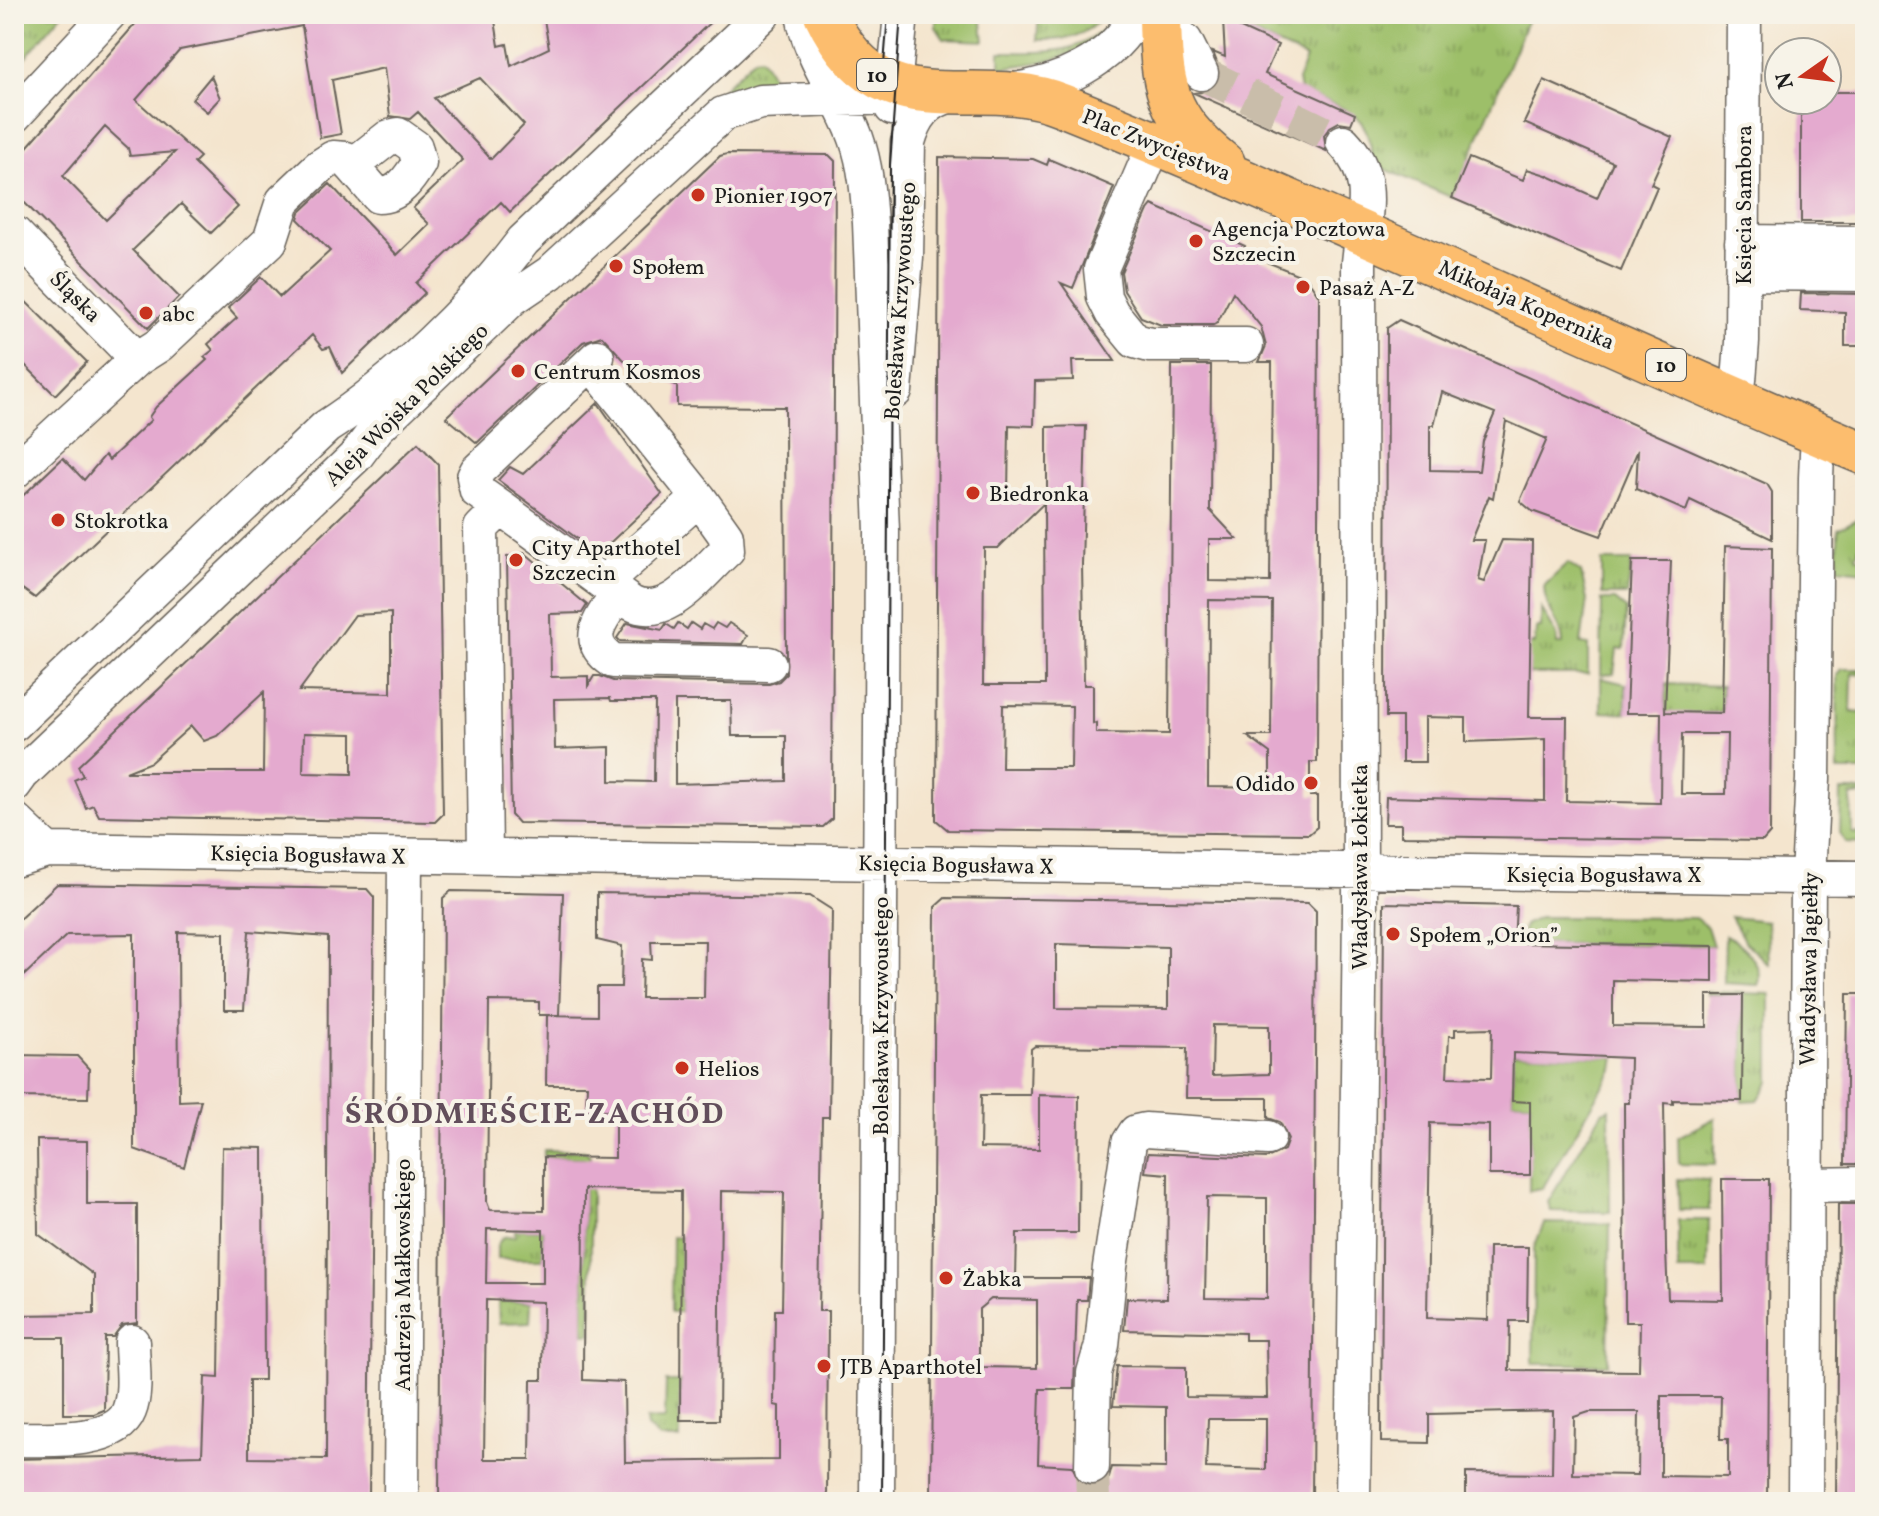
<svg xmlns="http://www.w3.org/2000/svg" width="1879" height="1516" font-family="Vollkorn,serif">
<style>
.grass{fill:url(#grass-tufts);stroke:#5c6e42;stroke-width:2}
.building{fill:#e4aacf;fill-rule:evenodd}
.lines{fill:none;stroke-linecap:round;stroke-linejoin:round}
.minor-tunnel{stroke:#c9bdaa;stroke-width:34;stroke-dasharray:34 17;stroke-linecap:butt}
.minor-casing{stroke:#68625a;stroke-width:37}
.major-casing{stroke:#68625a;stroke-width:45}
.minor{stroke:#fff;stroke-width:34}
.major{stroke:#fcbd6e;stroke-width:42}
.tram{stroke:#1c1c1c;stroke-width:2}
.poi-dot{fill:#c8321e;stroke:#f7f3e8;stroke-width:3}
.labels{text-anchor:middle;stroke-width:8;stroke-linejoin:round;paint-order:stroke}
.shield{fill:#f7f3e8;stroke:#5e5c59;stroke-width:2}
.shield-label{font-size:20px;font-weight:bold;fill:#1c1c1c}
.street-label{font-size:22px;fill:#1c1c1c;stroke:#f7f3e8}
.poi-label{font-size:22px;fill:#1c1c1c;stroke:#f7f3e8;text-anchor:start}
.district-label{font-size:30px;font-weight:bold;letter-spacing:2px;fill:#624e5b;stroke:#f7f3e8}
</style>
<defs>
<pattern id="grass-tufts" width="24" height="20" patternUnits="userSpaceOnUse" patternTransform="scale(2)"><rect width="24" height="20" fill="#9dbf69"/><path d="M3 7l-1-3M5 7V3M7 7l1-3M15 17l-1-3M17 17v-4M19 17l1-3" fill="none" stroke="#7f9a56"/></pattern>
</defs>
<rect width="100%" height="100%" fill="#f7f3e8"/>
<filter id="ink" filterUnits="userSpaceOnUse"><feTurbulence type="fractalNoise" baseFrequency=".0125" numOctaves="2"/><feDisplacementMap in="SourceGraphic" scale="16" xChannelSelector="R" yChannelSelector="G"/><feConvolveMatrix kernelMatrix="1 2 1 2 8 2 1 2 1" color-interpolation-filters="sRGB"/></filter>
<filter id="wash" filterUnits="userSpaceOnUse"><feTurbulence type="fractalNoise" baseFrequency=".006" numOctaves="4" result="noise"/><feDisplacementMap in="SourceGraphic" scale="32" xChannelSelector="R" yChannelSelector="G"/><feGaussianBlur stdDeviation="1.8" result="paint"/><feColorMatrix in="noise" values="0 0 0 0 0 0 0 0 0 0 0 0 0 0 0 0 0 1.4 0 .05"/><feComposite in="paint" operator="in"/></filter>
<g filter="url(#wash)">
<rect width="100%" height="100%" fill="#f4e5ce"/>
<!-- grass -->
<path class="grass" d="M14,14H62L14,71Z
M936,14H981L984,41L944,39L936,27Z
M1039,14H1105C1087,37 1065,41 1037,40Z
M1116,14H1122C1089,58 1051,61 1000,68V52C1046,52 1087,57 1116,14Z
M1211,14H1530L1453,198L1373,164C1369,107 1347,112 1300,91L1298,80L1306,58Z
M761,57L772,76L774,89L702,117L701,110L754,58Z
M1862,517L1865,519V533L1856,556L1865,561V571L1838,568V529Z
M1602,561H1632L1627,595H1602Z
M1568,563L1581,572L1587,600L1581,644L1588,645V674H1529V644H1535L1536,628H1541V608L1557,635V644H1563C1563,623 1544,611 1544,586Z
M1602,600H1615L1626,609L1624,649H1617L1614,674L1601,675Z
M1841,669H1865V674H1852L1851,712H1865V771H1838L1837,675Z
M1601,678L1626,684V713L1601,712Z
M1666,684L1722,686V713H1665Z
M1841,791H1865V795L1851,796L1852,833L1865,834V843L1845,842L1840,834Z
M1541,917L1695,918L1707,927L1713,946L1521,943L1524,925Z
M1731,917L1767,921L1769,964L1745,942Z
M1725,935C1741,942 1767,967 1758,985L1724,983Z
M1707,992L1770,994V1082L1758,1100L1742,1101L1743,996L1707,995Z
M1513,1053L1615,1057L1613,1070L1542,1189L1529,1191L1530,1102L1512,1101Z
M1609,1109L1610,1212L1551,1211L1548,1202L1602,1112Z
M1715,1118V1165L1679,1164L1678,1137Z
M544,1150L586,1151L591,1157V1334H583L584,1158L544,1157Z
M1678,1179L1709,1180V1210H1679Z
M1678,1220H1709L1708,1271H1678Z
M1544,1223L1610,1224L1608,1364H1533L1534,1248Z
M515,1229L543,1230V1259H497V1245L503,1237L515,1236Z
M672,1237H681V1312H671Z
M498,1301L531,1302L530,1322L499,1323Z
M666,1381H680V1439H660L647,1427L646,1420L665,1419Z"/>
<g id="blocks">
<!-- building -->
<path class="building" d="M144,14H494L499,46L507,44L511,66L549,48L543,14H719L510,212L501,202L416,283L425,293L342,373L330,347L323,349L312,335L35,598L14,583V504L63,458L84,480L105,455L109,460L151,420L149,417L156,407L207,360L204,357L213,350L208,344L237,318L228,308L261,277L280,297L330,251L298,219L300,212L330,184L397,255L429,224L413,208L463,160L418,112L410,119L390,116L384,68L332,80L341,134L320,138L302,26L180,50L136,100L200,157L194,163L238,207L211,233L181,204L133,250L179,297L148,328L14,192V162ZM480,78L524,125L491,159L434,98ZM105,127L128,148L130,156L175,152L106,220L63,176Z
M1223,20L1278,45L1265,74L1355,114L1351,124L1339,122L1330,127L1324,135L1326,151L1194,93L1209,91L1218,83L1221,73L1213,52L1225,57Z
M211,76L220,98L207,112L192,99Z
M1544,80L1672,137L1651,184L1657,187L1621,271L1452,198L1469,158L1523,180L1527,169L1546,175L1597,198L1613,162L1524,123Z
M1827,92H1863V222H1801V100H1827Z
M727,154L829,155L835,161L832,819L823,827L518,823L511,815L507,557L524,552L587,605L582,613L550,614L551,677L588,676V686L594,676H600L613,681L769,684L779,681L786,674L785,407L677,406V386L624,360L602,336L583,342L477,443L446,417L720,156ZM610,698L611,701H655L654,782L610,781V747L555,749L554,699ZM675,701H731L732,736H786V781L675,784Z
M939,157L1033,159L1047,165L1049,159L1114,187L1073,288L1061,283L1115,361H1072L1073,380L1035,381L1034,426L1009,425L1008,495H1047V427L1086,426L1082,564L1084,685H1093V724L1096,723V733L1169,734L1172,365H1211L1210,510L1237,539H1209V581L1270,582L1272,362H1259L1266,346L1261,327L1233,292L1217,323L1213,325H1161L1141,317L1124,291L1121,272L1148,210L1152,205L1245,246L1242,252L1307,278L1319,296L1317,762H1310V796H1317V827L1309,834L948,830L936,820ZM1044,503L1045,685H983L984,548H998ZM1209,600L1272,601L1271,736H1247L1270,753V788L1208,787ZM1003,705L1072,706L1071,768H1002Z
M14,290L87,362L55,395L14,354Z
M1801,293L1865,294V346H1845V312L1800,310Z
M1399,320L1767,484L1772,492V539L1690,500L1686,511L1636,489L1638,450L1601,536L1532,511L1520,501L1547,439L1506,421L1493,498L1489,496L1471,540H1485L1478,580L1484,582L1502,540L1532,541L1529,717H1567L1566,801L1660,803L1661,713H1626L1632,561H1671L1665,712L1722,713L1725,546L1772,548L1770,833L1763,841L1401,836V824H1385L1386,797L1545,801V739L1466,742V718L1425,717V762H1402V717H1386L1387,328ZM1442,392L1495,413L1483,441L1479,471L1430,470V425H1434ZM1682,734H1727L1726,794H1681Z
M598,403L662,494L598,554L498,480L510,467L523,474Z
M418,443L438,464L443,814L435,822L202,818L99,816L93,805L86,808L74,780L83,776L78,766ZM391,613V693L299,691L355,615ZM264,692L263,772H126L151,762L191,726L204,741L217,736ZM304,733L352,734V774L303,773Z
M627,623L662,630L666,624L674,629L678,623L687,629L691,623L700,629L703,624L712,629L716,623L725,628L729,623L748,635L743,644L620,641L617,638Z
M57,884L367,889L374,897L369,1502L14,1498V1459L202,1455L205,1377L219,1378L222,1147L263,1148L264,1380H249V1458L326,1459L328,937L249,931L244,1010H224V933L178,932L179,1101L201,1100L184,1167L134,1149V934L67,935L14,985V924Z
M451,891L563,893L559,1015H539V1002L489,1001L487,1202L490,1210L544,1211V1157L615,1158V1110H586L587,1085H546L547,1015L597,1016V987H621L622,946L597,940V893L810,896L832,910L829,1117H822L819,1311H828L827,1502H439L443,898ZM651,941H705L704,998H641L642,959L652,960ZM584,1189L681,1191L680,1420H719L721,1191L784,1192L782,1310H775L774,1405L779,1406V1460L625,1462L624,1382L583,1380ZM487,1229L543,1230V1283H486ZM486,1300L543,1302L542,1380H531L530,1459H484Z
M945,898L1308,903L1316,911L1312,1502H931L935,907ZM1056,944L1168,947V1009L1056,1008ZM1213,1025L1269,1026V1074L1212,1076ZM1035,1046L1187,1048L1186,1098H1268V1118L1280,1122L1288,1139L1284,1150L1267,1158L1148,1153L1145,1172L1168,1174L1167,1299L1127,1298L1124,1330L1245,1333V1340H1266L1267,1398L1186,1397V1367L1117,1366L1113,1406L1166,1407V1468L1112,1467L1109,1478L1092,1487L1081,1484L1072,1466L1038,1464L1040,1389H1074L1077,1300H1087L1089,1278H1016L1017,1233H1078L1079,1096L1039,1095V1149L980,1148L981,1095H1030L1031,1049ZM1207,1197L1267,1198V1299L1205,1298ZM991,1299L1037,1300V1368L979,1367V1309ZM1208,1419H1266V1470L1206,1468Z
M1384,903L1516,906L1514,943L1713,946V982L1613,980V1026L1707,1027V995H1743L1742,1101L1673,1100V1104L1664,1103L1666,1251L1668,1299L1723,1300L1722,1179H1769L1767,1502H1466V1473L1552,1474L1553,1411L1429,1414V1443L1381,1442ZM1492,1028L1491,1078L1447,1077L1449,1036H1455V1029ZM1513,1053L1630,1058L1629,1103H1624L1625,1322H1640L1639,1371L1509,1370L1510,1321H1527L1528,1247H1489L1488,1320L1427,1318L1430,1123L1489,1125V1175H1530V1102L1512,1101ZM1661,1396H1721L1720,1439H1728V1477L1661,1476ZM1589,1412H1639L1638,1475L1573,1474L1574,1417Z
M1847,994H1865V1164H1845Z
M14,1055L77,1056L89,1069L88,1098L16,1097Z
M37,1140L87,1141V1204H137V1323L122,1325L113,1337H105L104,1410L94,1414H64V1338H14V1315L94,1314V1275L38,1234Z
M1838,1204H1865V1502H1836Z"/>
</g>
</g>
<g filter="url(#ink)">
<use href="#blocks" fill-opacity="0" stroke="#68625a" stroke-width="2"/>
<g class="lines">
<!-- minor-tunnel -->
<path class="minor-tunnel" d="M1201,73L1343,142
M1092,1467L1093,1502"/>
<!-- minor casing -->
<g class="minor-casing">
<path id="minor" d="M803,14C810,59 841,96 856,138C866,166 868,195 870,223L882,531L877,1502
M1160,17L1185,41L1201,73
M1007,91C1059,85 1112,62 1137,14
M892,108L901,14
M14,116L109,14
M1343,142C1379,179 1363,218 1359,263L1360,907L1353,1502
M1154,145L1101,269L1104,297L1112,313L1135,341L1150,345H1246
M14,233L137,359
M1742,242L1865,243
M1742,273L1865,274
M591,363L699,498
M895,391L906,257L908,142C915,117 927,100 953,95
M1733,395L1739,380L1742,342L1744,14
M14,472L137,359L159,345L270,241L283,201L319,167L333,158L346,159L378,196C398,196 410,178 419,163L415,147L398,135L389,137L352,166
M501,508L477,491L474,477L477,471L597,357
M619,594C602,617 581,640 613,661L769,664
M14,724L326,427C393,384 475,305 523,241L763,14
M14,785L22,774L356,456L377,428L513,298L550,273L723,114L760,102L918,96
M15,820L47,850
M485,856L481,528L501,508L631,603C668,622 701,573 727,550L726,536L699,498L604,583
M14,860L47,850L1865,878
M1806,1185L1865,1184
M14,1439C44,1439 116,1445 129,1411C137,1391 132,1363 132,1342
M1092,1467L1094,1373L1102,1345L1110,1267L1129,1143L1136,1132L1145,1130L1268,1138
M401,1502L405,856
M1805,1502L1808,876L1813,779L1816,478L1817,453L1823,437"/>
</g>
<!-- major casing -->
<g class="major-casing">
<path id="major" d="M825,14C882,136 972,69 1062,105C1333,214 1596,341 1865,454
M1160,14C1161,85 1165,117 1224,164"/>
</g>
<!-- minor -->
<use href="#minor" class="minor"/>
<!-- major -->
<use href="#major" class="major"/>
<!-- tram -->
<path class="tram" d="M882,90L888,14
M882,1502L890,165L901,14"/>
</g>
</g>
<!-- markers -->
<g class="poi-dot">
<circle cx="698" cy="195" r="8"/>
<circle cx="1196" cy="241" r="8"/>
<circle cx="616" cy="266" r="8"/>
<circle cx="1303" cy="287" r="8"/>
<circle cx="146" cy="313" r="8"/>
<circle cx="518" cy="371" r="8"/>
<circle cx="973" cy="493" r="8"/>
<circle cx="58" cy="520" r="8"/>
<circle cx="516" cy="560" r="8"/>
<circle cx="1311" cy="783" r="8"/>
<circle cx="1393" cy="934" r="8"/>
<circle cx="682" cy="1068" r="8"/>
<circle cx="946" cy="1278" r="8"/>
<circle cx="824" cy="1366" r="8"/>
</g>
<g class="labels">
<!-- shield labels -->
<g class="shield">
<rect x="857" y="59" width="40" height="32" rx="6"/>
<rect x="1646" y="349" width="40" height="32" rx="6"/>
</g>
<g class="shield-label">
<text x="877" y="82">10</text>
<text x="1666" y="372">10</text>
</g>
<!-- street labels -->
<g class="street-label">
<text transform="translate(1157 144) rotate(22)" y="8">Plac Zwycięstwa</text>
<text transform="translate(1743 205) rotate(-90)" y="8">Księcia Sambora</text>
<text transform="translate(76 296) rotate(45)" y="8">Śląska</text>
<text transform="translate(899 301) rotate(-86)" y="8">Bolesława Krzywoustego</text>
<text transform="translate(1527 304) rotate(24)" y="8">Mikołaja Kopernika</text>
<text transform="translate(406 404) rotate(-45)" y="8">Aleja Wojska Polskiego</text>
<text transform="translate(308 854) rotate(1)" y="8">Księcia Bogusława X</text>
<text transform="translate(956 864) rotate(1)" y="8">Księcia Bogusława X</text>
<text transform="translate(1359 867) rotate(-90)" y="8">Władysława Łokietka</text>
<text x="1604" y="882">Księcia Bogusława X</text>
<text transform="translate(1808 969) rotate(-89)" y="8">Władysława Jagiełły</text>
<text transform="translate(880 1016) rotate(-90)" y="8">Bolesława Krzywoustego</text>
<text transform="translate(402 1275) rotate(-90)" y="8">Andrzeja Małkowskiego</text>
</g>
<!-- poi labels -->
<g class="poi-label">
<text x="714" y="203">Pionier 1907</text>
<text x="1212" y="236">Agencja Pocztowa<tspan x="1212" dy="25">Szczecin</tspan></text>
<text x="632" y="274">Społem</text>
<text x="1319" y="295">Pasaż A-Z</text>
<text x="162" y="321">abc</text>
<text x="534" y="379">Centrum Kosmos</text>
<text x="989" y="501">Biedronka</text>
<text x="74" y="528">Stokrotka</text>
<text x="532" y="555">City Aparthotel<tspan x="532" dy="25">Szczecin</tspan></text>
<text x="1295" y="791" text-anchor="end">Odido</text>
<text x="1409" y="942">Społem „Orion”</text>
<text x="698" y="1076">Helios</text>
<text x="962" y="1286">Żabka</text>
<text x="840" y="1374">JTB Aparthotel</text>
</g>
<!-- district labels -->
<g class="district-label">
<text x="535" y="1123">ŚRÓDMIEŚCIE-ZACHÓD</text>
</g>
</g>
<!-- margin -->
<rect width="1879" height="1516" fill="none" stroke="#f7f3e8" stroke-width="48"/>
<!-- north arrow -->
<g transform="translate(1803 76) rotate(256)"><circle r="38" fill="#f7f3e8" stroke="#9f9d96" stroke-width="2"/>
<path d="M0-6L14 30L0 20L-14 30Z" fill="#c8321e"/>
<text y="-12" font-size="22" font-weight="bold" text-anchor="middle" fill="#1c1c1c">N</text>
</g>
</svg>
